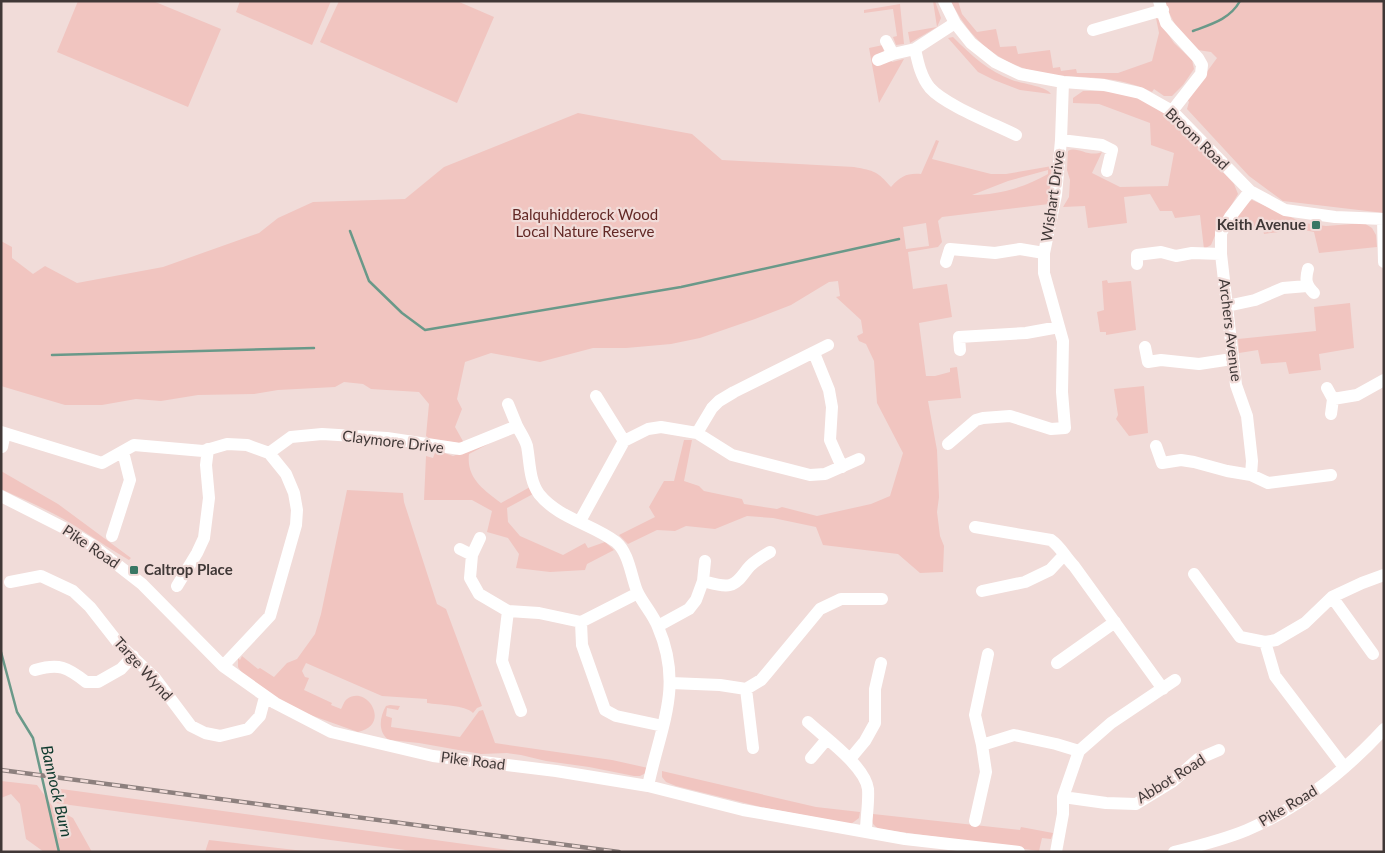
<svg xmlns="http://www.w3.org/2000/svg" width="1385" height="853" font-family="Lato,sans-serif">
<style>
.green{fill:#f1c5c0;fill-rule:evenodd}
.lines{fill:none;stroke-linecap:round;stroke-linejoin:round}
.stream{stroke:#6a9989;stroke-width:2.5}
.minor{stroke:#fff;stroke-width:12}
.rail-casing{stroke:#8d807e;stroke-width:4.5}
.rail{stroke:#f1dcd9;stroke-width:2.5;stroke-dasharray:8;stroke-linecap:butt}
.poi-dot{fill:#387764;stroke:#f1dcd9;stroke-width:2}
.labels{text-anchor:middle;stroke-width:4.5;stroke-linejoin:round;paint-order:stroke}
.street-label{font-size:15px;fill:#403837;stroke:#f1dcd9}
.park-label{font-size:15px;fill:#622825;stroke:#f1dcd9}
.poi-label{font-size:15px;font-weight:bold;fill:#403837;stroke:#f1dcd9;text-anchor:end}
.water-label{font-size:16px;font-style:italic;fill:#0e392d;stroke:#f1dcd9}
</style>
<rect width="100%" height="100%" fill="#f1dcd9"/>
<!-- green -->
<path class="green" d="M78,1H153L221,29L188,107L57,52Z
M240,1H331L312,45L236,12Z
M339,1H457L494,17L457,103L320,42Z
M933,1H935L941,18L937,27L910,43L908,32L937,27Z
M951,1H958L962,14L977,32L996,29L1000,47L1016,46L1018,54L1050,50L1053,68L1060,67L1061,71L1076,69L1077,73H1118L1152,61L1159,33L1156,18L1158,19L1174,43L1192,60L1194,69L1183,85L1172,96H1164L1154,89L1152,92C1124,78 1096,78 1066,76C1013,73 974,49 951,1Z
M1163,1H1384V213L1283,201L1249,176L1187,109L1189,102L1187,99L1217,58L1211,52L1198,50L1181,36Z
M900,4L904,44L896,45L893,37L897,36L893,9L864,13V10Z
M953,37C971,55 988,71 1012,80C1022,84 1046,86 1051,94L1020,90L994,80L978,72L948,38Z
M883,45L884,52L892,62L904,59L879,103L869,48Z
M1083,91C1098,91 1114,90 1129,95C1173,109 1204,151 1234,184L1238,194L1219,226L1211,245L1204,249L1200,215L1175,218L1172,211H1160L1150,194L1124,197L1127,223L1088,228L1085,206L1063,207L1069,197L1070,180L1067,170L1068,151C1077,145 1088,158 1102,152L1092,173L1120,187L1168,186L1174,153L1151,145L1150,123L1099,104L1073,103V98Z
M578,113L692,134L722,160L854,167C875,171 877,171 891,187C901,176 907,173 921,174L936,140L939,141L932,159L991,174H1006L1052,166L1049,204L942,217L938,221L942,242L938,247L908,252L913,289L947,284L952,317L919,323L926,376H935L950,372V368L957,367L961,398L928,401L937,450L939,497L937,512L940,536L944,546L943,572L920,573L898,554L823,545L816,527L773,518L747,516L715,529L686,526L675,531L657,530L628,544L619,535L655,517L649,507L664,481H674L684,440H692L684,481L699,486L704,491L742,499L744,504L777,509L782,507L817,516L871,504L890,496L903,453L877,403L874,361L866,344L859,341L857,336L863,333L861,320L836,297L840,296L838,281L829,282L791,305L755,319L700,338L671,344L626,348H593L540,362L491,353L465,362L457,399L462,409L455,427L464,443L466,444L430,439L426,436L429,404L419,392L371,389L363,384L344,382L335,387L278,390L254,394L198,395L161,401L136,399L102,405H65L1,386V241L12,247V258L33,274L45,266L77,283L163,267L259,233L278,218L313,202L405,199L444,167ZM1048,170V174C1026,187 998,195 972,195L1008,181ZM926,223L929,246L906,249L903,227Z
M1252,200L1304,223L1326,226L1364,223L1372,228L1376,235L1377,247L1319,253L1314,232L1299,229L1264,234L1262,225L1232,229L1231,222L1245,203Z
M1107,280L1108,283L1131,281L1136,330L1106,335V332H1100L1097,312L1104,310L1102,281Z
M1350,303L1354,348L1319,354L1321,370L1289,374L1286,362L1261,364L1258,350L1239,353L1238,339L1316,331L1314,307Z
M1144,386L1148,433L1129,436L1116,419L1118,415L1114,389Z
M492,442L469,454C466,478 484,490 501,503L530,487L533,494L507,508L508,522L520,536L563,555L585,543L588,548L605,542L614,550L587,564L585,570L550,572L516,568L519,554L508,538L487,532L492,511L472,500H424L426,456L433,458L436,450L453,456Z
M1,471L58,504L131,558L129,560C113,551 99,541 83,531C58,514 29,502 1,489Z
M347,490L403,493L404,502L437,604L446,609L482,706L477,708L473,713C465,705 439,705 427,703V699L382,696L306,663L302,671L305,677L309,678L304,690L332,703L331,705L341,709C343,706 344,701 347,699C367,684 392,725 358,732L302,712L289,706L242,673L238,667V658L240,660L242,656L258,669L260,668L274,677L287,663L297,659L315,634L321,614Z
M390,705L400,706L398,710L387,708L386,716L392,718L391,727L460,737L479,711L483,710L495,743L612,760L648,768V772L640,776H634L589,767L546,761L521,755L507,753L481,754L419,743L389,740C377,732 380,716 386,706Z
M662,771L816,807L860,812L859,818L851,824L761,807L676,786L666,782L662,777Z
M1,781L37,785L53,807L73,818L92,852H44L26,839L20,804L11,794L1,798Z
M54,788L522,852H420L55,803Z
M873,814L1020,830L1021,827L1053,833L1051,839L1042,838L1039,851L879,829C872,824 871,822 873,814Z
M209,840L313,852H205Z"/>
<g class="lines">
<!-- stream -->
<path class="stream" d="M1193,31C1212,24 1230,19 1240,1
M350,231L369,281L402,313L425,330L681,287L899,239
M52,355L314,348
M1,652L17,712L33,738L59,852"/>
<!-- minor -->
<path class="minor" d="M944,1L955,23L971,43L995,62L1020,74L1063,82L1104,85L1140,93L1172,111L1250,191L1285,210L1335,217L1384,219
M1159,1L1166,23L1198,58L1202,65L1201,74L1172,111
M955,23L915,49C918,63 921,77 930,88C945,105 994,124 1016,135
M1093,30L1163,10
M886,41L893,54L915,49
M878,60L893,54
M1061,140L1102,145L1112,150L1107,171
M1250,191L1230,217L1221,233V254L1236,385L1247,416L1252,461L1251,475
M1383,219L1384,262
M946,262L950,249L995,253L1020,249L1044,253
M1137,264V255L1161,252L1176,256L1192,253L1221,254
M1308,269C1305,280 1306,285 1314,293
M1227,306L1255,300L1283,288L1307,286
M1145,347L1148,362L1161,360L1199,364L1232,359
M960,350L959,337L1026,333L1059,327
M814,353L829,390L832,407L830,440L842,467
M1327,388L1333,399L1331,414
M596,396L624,441
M1333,399L1357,395L1384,380
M508,404L517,426
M1,432L102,463L134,445L203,451L227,444L247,445L269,453L286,474L294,493L297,510L296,525L270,616L223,666
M697,433L712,408L719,401L734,392L828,345
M948,444L976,420L983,418L1010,416L1051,429L1065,428L1062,392L1063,341L1044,273V253L1056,195L1061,140L1063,82
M1156,446L1162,463L1181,460L1194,462L1227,471L1251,475L1268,483L1331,475
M2,447L5,433
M269,453L291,437L322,434L387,438L460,449L517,426C520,432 525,439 527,446C530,462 529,480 539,494C558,518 592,524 616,542C629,553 631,576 637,591C643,604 653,614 658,627C684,687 660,728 648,786
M1,496L64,528L92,545L142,584L223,666L275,703L331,732L433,756L556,771L648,786L743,810L905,839L1019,852
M580,521L624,441L648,429L661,427L697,433L732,455L810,475L825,474L859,459
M975,527L1051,540C1061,547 1065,557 1074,566L1163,689
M112,536L130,480L123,452
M480,538L472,555L470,578L479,594L508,611L539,613L581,622L638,593
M460,549L472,555
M1194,574L1240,637L1265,642
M703,581L705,561
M10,582L41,576L73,591L90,607L119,644L155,678L191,726L205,733L220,736L248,729L260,716L265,697
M177,586L197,553L204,538L209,498L206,465L208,449
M982,591L1025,582L1050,570L1064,555
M1332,597L1373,654
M508,611L502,661L521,711
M581,622L582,645L605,710L616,716L663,726
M658,626L689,609L696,600L703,581C711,583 722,587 730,585C739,583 744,572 750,566C756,560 763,556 770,552
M1057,663L1115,622
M35,670C59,663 67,667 86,682H98L121,669L133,656
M671,683L720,685L746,689L761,680L767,673L820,609L841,599H882
M746,689L753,748
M808,722C825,738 865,766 868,789C869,803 866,818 866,832
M982,745L975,715L988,654
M811,758L827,739
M850,759L865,741L875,723V689L881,663
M1344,767L1275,676L1265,642L1276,640L1305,623L1332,597L1362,583L1384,575
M1063,797L1106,803L1136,804L1172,782L1198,759L1219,750
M975,821L986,772L982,745L1014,735L1056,744L1079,751
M1056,852L1063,814V797L1079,751L1111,723L1175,680
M1174,852C1198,846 1223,840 1247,830C1299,808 1346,770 1384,729"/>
<!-- rail casing -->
<g class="rail-casing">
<path id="rail" d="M1,770L619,852"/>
</g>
<!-- rail -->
<use href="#rail" class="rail"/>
</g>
<!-- markers -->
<g class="poi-dot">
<rect x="1311" y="220" width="10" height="10" rx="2.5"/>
<rect x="129" y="565" width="10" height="10" rx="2.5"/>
</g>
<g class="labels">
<!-- street labels -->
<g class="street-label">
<text transform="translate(1197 139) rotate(44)" y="5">Broom Road</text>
<text transform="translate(1053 196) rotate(-82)" y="5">Wishart Drive</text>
<text transform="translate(1230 330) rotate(83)" y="5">Archers Avenue</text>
<text transform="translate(393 442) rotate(7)" y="5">Claymore Drive</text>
<text transform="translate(91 547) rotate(34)" y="5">Pike Road</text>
<text transform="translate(143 669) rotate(48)" y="5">Targe Wynd</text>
<text transform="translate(473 761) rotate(7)" y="5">Pike Road</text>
<text transform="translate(1171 779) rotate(-32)" y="5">Abbot Road</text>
<text transform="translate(1288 806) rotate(-31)" y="5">Pike Road</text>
</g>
<!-- park labels -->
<g class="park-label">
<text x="585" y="220">Balquhidderock Wood<tspan x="585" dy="17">Local Nature Reserve</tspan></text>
</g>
<!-- poi labels -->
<g class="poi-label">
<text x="1306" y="230">Keith Avenue</text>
<text x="144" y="575" text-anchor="start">Caltrop Place</text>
</g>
<!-- water labels -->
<g class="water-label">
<text transform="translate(57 791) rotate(77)" y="6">Bannock Burn</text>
</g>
</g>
<!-- border -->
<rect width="1385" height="853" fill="none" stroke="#403837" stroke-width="5"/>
</svg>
